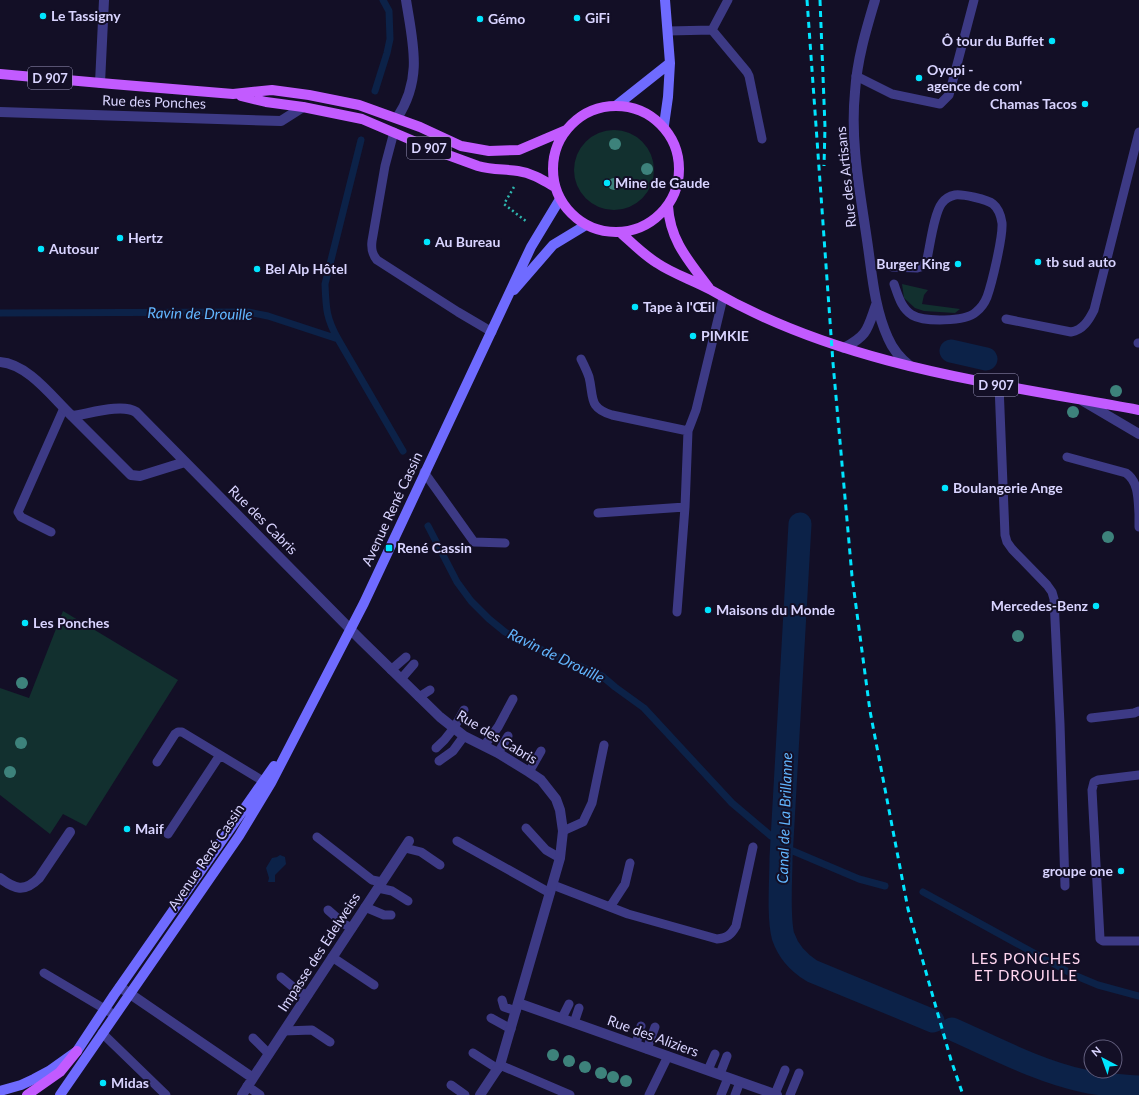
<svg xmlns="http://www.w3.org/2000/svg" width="1139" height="1095" font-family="Lato,sans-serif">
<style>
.green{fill:#12302f}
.water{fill:#0c2248}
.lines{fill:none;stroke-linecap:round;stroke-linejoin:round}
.stream{stroke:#0c2248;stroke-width:7}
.canal{stroke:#0c2248;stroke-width:23}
.path{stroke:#2fb8b0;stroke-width:2.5;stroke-dasharray:2 3;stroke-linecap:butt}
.lane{stroke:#3d3a85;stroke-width:9}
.street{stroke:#3d3a85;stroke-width:10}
.secondary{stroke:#6f6bff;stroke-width:10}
.primary{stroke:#c25bff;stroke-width:10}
.rail{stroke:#00e5ff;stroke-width:3;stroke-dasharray:6 5;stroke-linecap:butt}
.tree{fill:#3d827b}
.poi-dot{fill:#00e5ff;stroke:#130f26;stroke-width:1.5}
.labels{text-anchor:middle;stroke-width:4;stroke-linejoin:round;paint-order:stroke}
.shield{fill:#130f26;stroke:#9e99be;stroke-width:1}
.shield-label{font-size:13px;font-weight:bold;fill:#d9d4ff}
.poi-label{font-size:14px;font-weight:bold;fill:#d9d4ff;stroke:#130f26;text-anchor:start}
.street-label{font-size:14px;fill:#d9d4ff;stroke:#130f26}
.water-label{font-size:15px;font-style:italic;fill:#62b6ff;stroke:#130f26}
.neighbourhood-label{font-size:15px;letter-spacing:1px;fill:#ffd6f0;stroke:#130f26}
</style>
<rect width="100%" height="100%" fill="#130f26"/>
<!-- green -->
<path class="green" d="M574 170a40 40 0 1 1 80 0a40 40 0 1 1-80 0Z
M902,284L928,290L924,295L922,304L960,309L955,313L924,311L915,308L904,298Z
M63,611L178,680L86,826L63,814L50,834L0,795V688L29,698Z"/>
<!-- water -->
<path class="water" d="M280,855L285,857L286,864L275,875V882H268L269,878L266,868L272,858L277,857Z"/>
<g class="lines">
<!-- stream -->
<path class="stream" d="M375,91L387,53L390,39L389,11L383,0
M0,313L248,312L268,316L338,339L403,451
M338,339C326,318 326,308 325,284L361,140
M428,526L457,582L471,601L489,619L505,632L526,643L602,676L615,687L644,708L732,803L771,836
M793,851L859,879L885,886
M923,892L1074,975L1098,985L1139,996"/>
<!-- canal -->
<path class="canal" d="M951,351L986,359
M800,524L781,858C781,880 778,916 783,936C788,951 799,963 812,971L933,1021
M952,1029C995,1048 1038,1071 1084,1081C1102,1085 1121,1086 1139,1087"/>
<!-- path -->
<path class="path" d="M514,187L504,204L527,222"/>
<!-- lane -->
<path class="lane" d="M712,30L728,0
M668,31L712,30L747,72L749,76L762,139
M856,76L892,94L940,104L949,95L974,0
M394,132L385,166L372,241C371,249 372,254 377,260L458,312L492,332
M892,267L917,268C923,267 925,264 927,259C930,246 934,213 942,203C945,199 950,196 955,195C962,194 987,199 993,204C998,208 1001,216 1002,223C1003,237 992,283 987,297C985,302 981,308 976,312C965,322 924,322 912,315C901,308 898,295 894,284
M1006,319L1071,332C1083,330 1089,320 1094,310L1139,132
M1138,343H1139
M581,359C584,365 587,371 589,377C594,397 588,408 612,415L688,431L696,410L723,298
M999,385L1005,535L1007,542L1012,549L1047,585L1052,592L1054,599L1060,724L1065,886
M1067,457L1126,473C1139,482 1138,500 1139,514
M424,472L474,542L505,543
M598,513L685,507L688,431
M1139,514V527
M51,532L21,517L18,512L64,408
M677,612L685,507
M391,670L406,657
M401,679L414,664
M419,697L430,690
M1091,718L1134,713L1139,711
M484,746L498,727L513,699
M436,748C449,737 456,725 464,710
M498,753L508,736
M439,761L453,751L464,736
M157,762L175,734L178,732H182L263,781
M529,772L541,751
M1139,775L1098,780L1094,782L1092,790L1100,939L1103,941H1139
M526,828L546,850L560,858
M563,831L583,822L592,803L604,745
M168,834L220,755
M317,837L372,880L382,882
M457,841L550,893
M405,848L421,852L440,865
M553,885L628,914L717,939C727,938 731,935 736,926L753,847
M378,888L392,891L408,901
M365,907L384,915H391
M610,907L625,884L630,863
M328,910L344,924L352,928
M332,957L374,985
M44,973L115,1015
M281,977L299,992L308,995
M502,1000L504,1007L516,1011
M491,1018L511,1029
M562,1018L569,1004
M574,1023L579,1008
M284,1031L312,1030L330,1042
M102,1033L166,1095
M253,1038L269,1054
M636,1044L641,1026
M647,1049L655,1027
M473,1053L498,1069
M500,1065L570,1095
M708,1070L715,1054
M720,1074L727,1056
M451,1085L465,1095
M247,1086L260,1095
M775,1094L785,1070
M649,1095L668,1056
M721,1095L728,1078
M735,1095L740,1082
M790,1095L799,1073"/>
<!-- street -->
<path class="street" d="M875,0C866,30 857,60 855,92C850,142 860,191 867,240C872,273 874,307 888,338C893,350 900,358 910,366
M100,83L104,0
M0,112L281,121L303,107
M397,118C423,78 413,44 406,0
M844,348C868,335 867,330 876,305
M0,362C28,364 52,397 72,416
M1083,401L1139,434
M185,462L140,476L131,475L72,416C88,414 122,403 136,412L361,640L440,717L464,736L498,753L529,772L541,780L556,799L560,810L563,831L560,858L500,1065L480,1095
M0,878C15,889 24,893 39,878L70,832
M120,987L253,1078L242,1095
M518,1003L777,1095
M253,1078L409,841"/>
<!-- secondary -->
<path class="secondary" d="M617,105L670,63
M664,125L668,97L670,63L665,0
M514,290L553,245L586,225
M0,1091L21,1085L34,1079L49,1071L77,1051L114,995L274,766
M60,1095L239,836L271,783L364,603L531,247L560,199"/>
<!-- primary -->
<path class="primary" d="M0,74L112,84L233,94L272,90L309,95L359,105L420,127L461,146L489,151L519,150L566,130
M241,96L266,102L303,107L362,119L437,151L478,166C491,170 505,169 518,171C532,173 543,180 555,187
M553 169a63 63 0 1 1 126 0a63 63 0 1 1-126 0Z
M668,206C670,241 689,261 709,288
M622,234C633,244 644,255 657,263C673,274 693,280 711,290C842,366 993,383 1139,410
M27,1095L60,1072L77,1051"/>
<!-- rail -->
<path class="rail" d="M807,0L833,363L852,576L870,711L908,909L951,1060L963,1095
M820,0L825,127L824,166"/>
</g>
<!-- trees -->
<g class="tree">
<circle cx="615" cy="144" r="6"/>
<circle cx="647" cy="169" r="6"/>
<circle cx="614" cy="184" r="6"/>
<circle cx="1116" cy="391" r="6"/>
<circle cx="1073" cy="412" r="6"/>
<circle cx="1108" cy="537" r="6"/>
<circle cx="1018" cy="636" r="6"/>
<circle cx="22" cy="683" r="6"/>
<circle cx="21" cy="743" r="6"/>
<circle cx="10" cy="772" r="6"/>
<circle cx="553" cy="1055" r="6"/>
<circle cx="569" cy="1061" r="6"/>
<circle cx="585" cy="1067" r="6"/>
<circle cx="601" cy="1073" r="6"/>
<circle cx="613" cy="1077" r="6"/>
<circle cx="626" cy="1081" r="6"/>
</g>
<!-- markers -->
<g class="poi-dot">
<circle cx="43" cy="16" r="4"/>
<circle cx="577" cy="18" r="4"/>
<circle cx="480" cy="19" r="4"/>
<circle cx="1052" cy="41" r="4"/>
<circle cx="919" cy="78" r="4"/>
<circle cx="1085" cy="104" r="4"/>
<circle cx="607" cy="183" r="4"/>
<circle cx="120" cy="238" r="4"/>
<circle cx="427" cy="242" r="4"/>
<circle cx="41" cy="249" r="4"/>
<circle cx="1038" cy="262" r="4"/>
<circle cx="958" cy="264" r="4"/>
<circle cx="257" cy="269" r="4"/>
<circle cx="635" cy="307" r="4"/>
<circle cx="693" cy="336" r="4"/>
<circle cx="945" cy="488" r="4"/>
<rect x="385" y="544" width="8" height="8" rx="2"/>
<circle cx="1096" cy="606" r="4"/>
<circle cx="708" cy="610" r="4"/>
<circle cx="25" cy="623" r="4"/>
<circle cx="127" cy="829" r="4"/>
<circle cx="1121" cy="871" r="4"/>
<circle cx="103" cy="1083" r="4"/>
</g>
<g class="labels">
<!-- shield labels -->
<g class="shield">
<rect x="28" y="67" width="44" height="22" rx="3"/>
<rect x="407" y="137" width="44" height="22" rx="3"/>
<rect x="974" y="374" width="44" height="22" rx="3"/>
</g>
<g class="shield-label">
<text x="50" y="83">D 907</text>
<text x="429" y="153">D 907</text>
<text x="996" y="390">D 907</text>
</g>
<!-- poi labels -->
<g class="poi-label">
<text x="51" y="21">Le Tassigny</text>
<text x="585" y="23">GiFi</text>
<text x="488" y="24">Gémo</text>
<text x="1044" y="46" text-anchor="end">Ô tour du Buffet</text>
<text x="927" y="75">Oyopi -<tspan x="927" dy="16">agence de com'</tspan></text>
<text x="1077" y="109" text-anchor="end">Chamas Tacos</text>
<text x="615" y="188">Mine de Gaude</text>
<text x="128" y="243">Hertz</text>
<text x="435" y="247">Au Bureau</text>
<text x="49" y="254">Autosur</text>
<text x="1046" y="267">tb sud auto</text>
<text x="950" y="269" text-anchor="end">Burger King</text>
<text x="265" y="274">Bel Alp Hôtel</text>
<text x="643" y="312">Tape à l'Œil</text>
<text x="701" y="341">PIMKIE</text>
<text x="953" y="493">Boulangerie Ange</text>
<text x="397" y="553">René Cassin</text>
<text x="1088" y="611" text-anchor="end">Mercedes-Benz</text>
<text x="716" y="615">Maisons du Monde</text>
<text x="33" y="628">Les Ponches</text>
<text x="135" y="834">Maif</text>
<text x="1113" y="876" text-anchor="end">groupe one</text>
<text x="111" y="1088">Midas</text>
</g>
<!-- street labels -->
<g class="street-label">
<text transform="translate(154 102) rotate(2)" y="5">Rue des Ponches</text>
<text transform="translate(846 177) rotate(-96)" y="5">Rue des Artisans</text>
<text transform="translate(392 509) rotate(-65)" y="5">Avenue René Cassin</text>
<text transform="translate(263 520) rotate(45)" y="5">Rue des Cabris</text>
<text transform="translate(497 737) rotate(31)" y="5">Rue des Cabris</text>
<text transform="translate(206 857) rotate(-56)" y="5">Avenue René Cassin</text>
<text transform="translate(319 952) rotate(-57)" y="5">Impasse des Edelweiss</text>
<text transform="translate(653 1036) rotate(20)" y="5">Rue des Aliziers</text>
</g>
<!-- water labels -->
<g class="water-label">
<text transform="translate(200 314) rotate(1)" y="5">Ravin de Drouille</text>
<text transform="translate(556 656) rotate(26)" y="5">Ravin de Drouille</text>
<text transform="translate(785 818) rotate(-88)" y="5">Canal de La Brillanne</text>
</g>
<!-- neighbourhood labels -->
<g class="neighbourhood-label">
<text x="1026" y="964">LES PONCHES<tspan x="1026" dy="17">ET DROUILLE</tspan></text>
</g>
</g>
<!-- north arrow -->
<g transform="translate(1103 1059) rotate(319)"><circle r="19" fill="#130f26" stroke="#625e7d"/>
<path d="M0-3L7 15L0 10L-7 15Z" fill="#00e5ff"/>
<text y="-6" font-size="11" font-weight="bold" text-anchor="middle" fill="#d9d4ff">N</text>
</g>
</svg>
